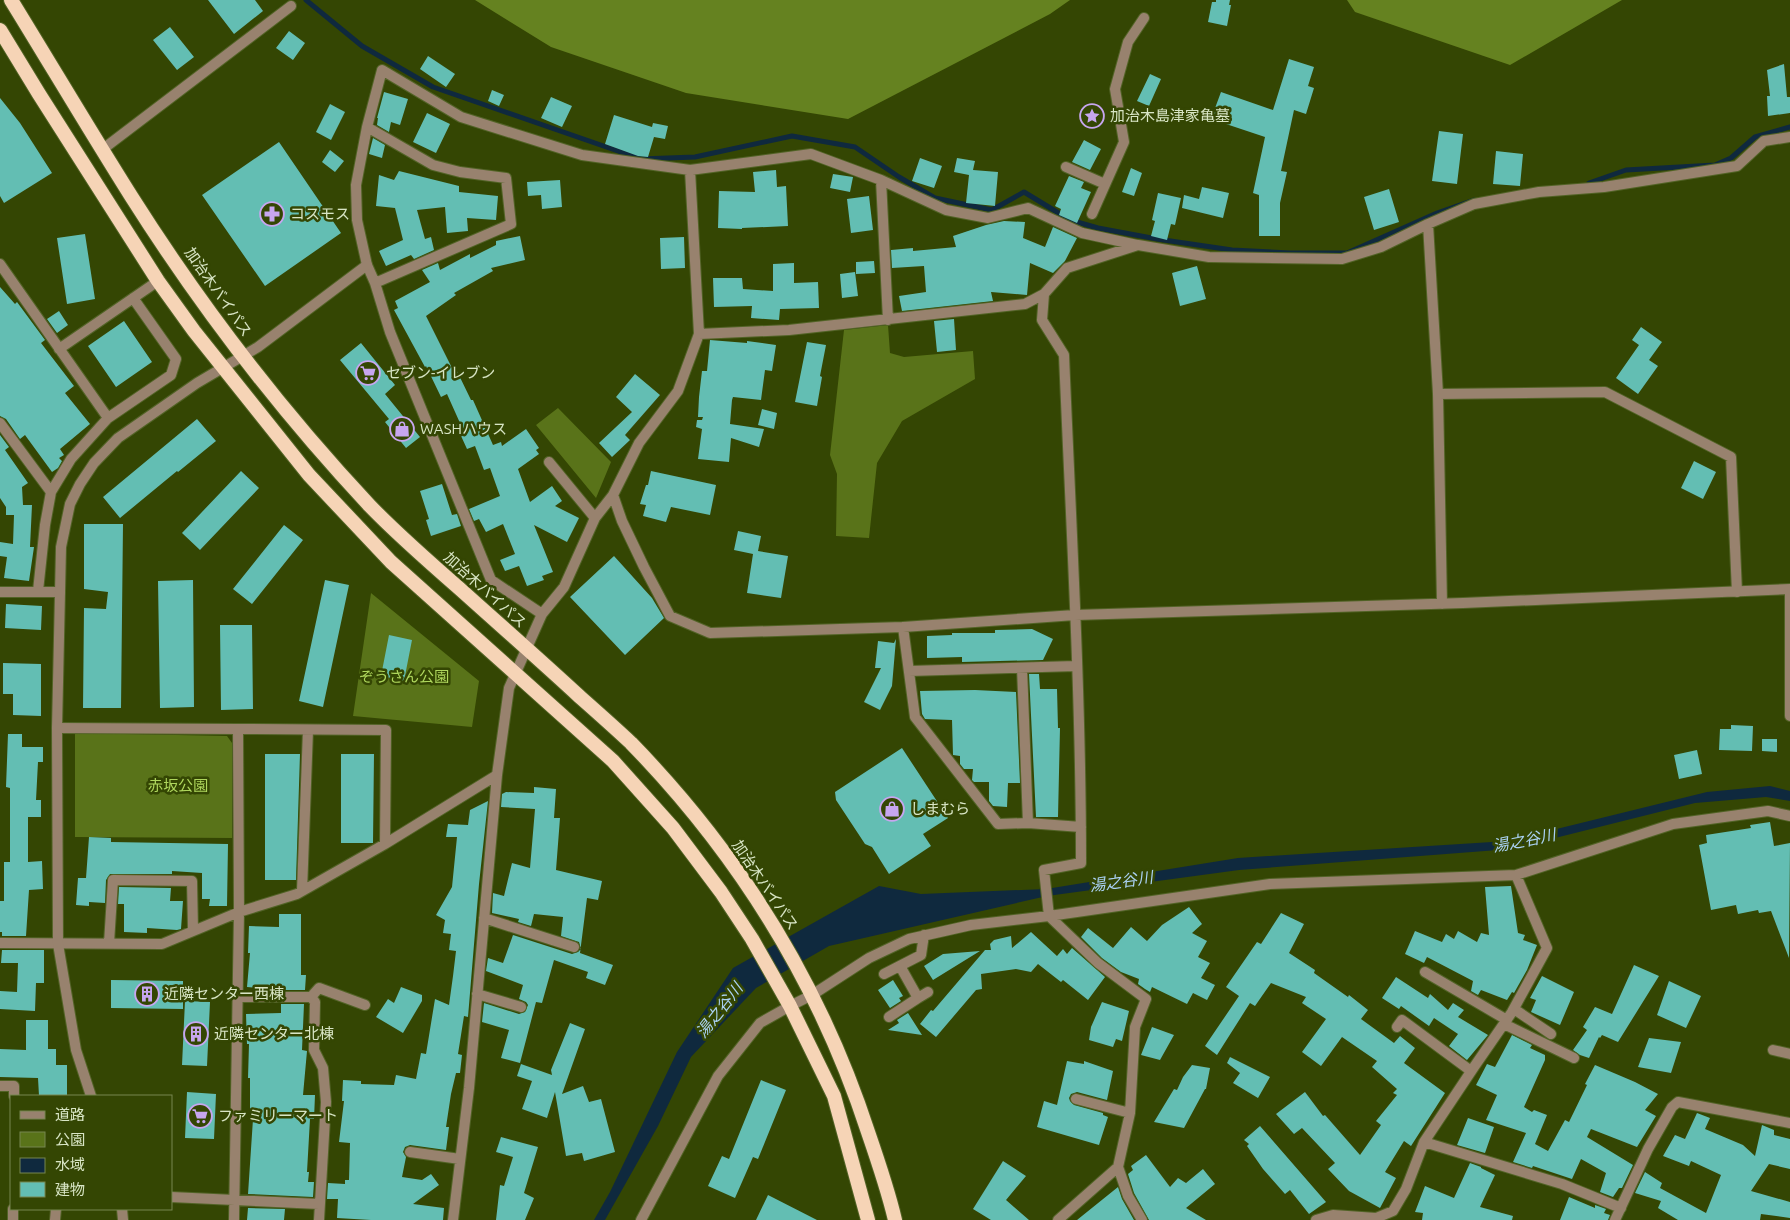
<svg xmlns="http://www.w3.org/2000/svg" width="1790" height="1220" font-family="Ubuntu,'Noto Sans JP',sans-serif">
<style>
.green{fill:#597319}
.forest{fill:#658220}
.water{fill:#0f293e}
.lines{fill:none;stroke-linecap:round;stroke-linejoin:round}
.stream{stroke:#0f293e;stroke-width:5}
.building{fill:#63beb3}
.minor-casing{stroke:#526326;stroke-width:12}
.tertiary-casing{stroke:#526326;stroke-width:12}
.trunk-casing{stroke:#526326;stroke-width:16}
.minor{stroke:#98826e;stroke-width:10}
.tertiary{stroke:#98826e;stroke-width:10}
.trunk{stroke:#f6d4b6;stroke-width:14}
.labels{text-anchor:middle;stroke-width:5;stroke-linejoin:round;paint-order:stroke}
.poi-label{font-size:15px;fill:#d8e5c5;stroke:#344603;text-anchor:start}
.street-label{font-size:15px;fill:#d8e5c5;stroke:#344603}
.park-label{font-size:15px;fill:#afd75d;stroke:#344603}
.water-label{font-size:16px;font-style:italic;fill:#aad1f3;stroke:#344603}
</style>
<rect width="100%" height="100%" fill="#344603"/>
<!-- green -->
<path class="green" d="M888,325L890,353L904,357L973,351L975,379L902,421L877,463L869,538L836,536L837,474L830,455L844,330Z
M558,408L611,462L596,498L536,425Z
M371,593L479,681L472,727L353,716Z
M75,733L227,736L232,743V838L75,837Z"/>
<!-- forest -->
<path class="forest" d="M475,0H1070L1050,14L848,119L686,93L551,47Z
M1347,0H1622L1510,65L1355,12Z"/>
<!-- water -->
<path class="water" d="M1770,786L1790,791V801L1766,797L1695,803L1511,849L1239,870L1047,896L829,946L756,988L691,1057L658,1126L605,1220H594L610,1192L677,1052L733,968L879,886L921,894L1046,889L1238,858L1508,841L1707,792Z"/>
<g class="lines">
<!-- stream -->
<path class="stream" d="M306,0L362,46L433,87L641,159L695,157L792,136L855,147L899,177L935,198L992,210L1024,192L1070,220L1098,228L1157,239L1232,250L1290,253H1347L1437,213L1474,200
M1589,183L1626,170L1715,165L1731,158L1755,137L1790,127"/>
</g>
<!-- building -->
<path class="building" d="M208,0H255L263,11L234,34Z
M1216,0H1230L1229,5H1231L1227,26L1208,22L1212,2H1216Z
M170,27L194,57L177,70L153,40Z
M289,31L305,43L293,60L276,48Z
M428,56L455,74L446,87L420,69Z
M1289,59L1314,67L1308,86L1314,88L1306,114L1294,110L1281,171L1287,172L1280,203V236H1259V195L1253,193L1265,137L1211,119L1221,92L1273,110Z
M1784,64L1787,97H1790V113L1768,116L1767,96H1770L1767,70Z
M1150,74L1161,79L1149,106L1137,101Z
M492,90L504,95L499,106L488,101Z
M384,92L408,99L400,125L391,122L389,132L377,125L378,118H377Z
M551,97L572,106L562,127L541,118Z
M0,98L20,123L52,173L4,203L0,196Z
M330,104L345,112L331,140L316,132Z
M427,113L450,124L436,153L413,142Z
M614,115L652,127L653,123L668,126L665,139L654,137L648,157L638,156L605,144Z
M1439,131L1463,134L1457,184L1432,181Z
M373,138L385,145L382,158L369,154Z
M1084,140L1101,149L1090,170L1072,162Z
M279,142L341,233L265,286L202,195Z
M330,150L344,161L335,172L322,162Z
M1496,151L1523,154L1520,186L1493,184Z
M920,158L942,166L934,188L912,181Z
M957,158L975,161L973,170L998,172L995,206L966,203L969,175L954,172Z
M1131,168L1142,173L1134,196L1122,192Z
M776,170L777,187L786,186L788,226L742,228V229L718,228L719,191L755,192L753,172Z
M399,171L459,186V192L498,196L496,220L467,218L468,231L447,233L445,207L417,210L425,239L431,237L434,250L414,259L411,255L386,266L379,251L403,240L395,208L376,206L379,175L394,180Z
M833,174L853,177L850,192L830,188Z
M1069,176L1084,182L1081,188L1091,192L1077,223L1059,215L1061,209L1055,206Z
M560,180L562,207L542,209L541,195L528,196L527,182Z
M1202,187L1229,193L1223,218L1182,208L1184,195L1199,199Z
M1389,189L1399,222L1374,230L1364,197Z
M1158,193L1181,198L1175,225L1171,224L1167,240L1151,236L1155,221L1152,220Z
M869,196L873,230L851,233L847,199Z
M1004,221L1025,222L1023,238L1045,247L1053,227L1077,238L1065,261L1053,273L1030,263L1027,295L991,292L993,301L902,311L899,296L926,292L924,266L892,268L891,250L913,248V251L956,247L953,236L986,225Z
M85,234L95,299L67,304L57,238Z
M520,236L525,260L491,268L493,271L454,293L456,295L426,316L452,368L455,367L471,400H473L493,445L501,442L502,446L526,429L539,448L536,450L539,454L518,469L530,502L552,486L562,501L555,506L579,518L567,542L534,525L553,572L542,576L544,580L527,586L519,566L505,571L500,560L515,554L503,524L486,532L479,519L474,521L469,509L500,496L490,468L484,470L475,446L467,449L456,425L460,423L447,394L441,397L426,366L425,367L394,310L398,308L395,301L430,282L422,270L438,263L440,270L470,254V258L496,245V241Z
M684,237L685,268L661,269L660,238Z
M874,261L875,273L856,274V262Z
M794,263V283L818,282L819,308L780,309L779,320L751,318L752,306L714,307L713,278H742L743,289L773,291V264Z
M1197,266L1206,299L1180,306L1172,273Z
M855,272L858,296L842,298L840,274Z
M0,287L15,304L17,302L45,340L41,343L74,386L65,393L90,424L60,449L64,455L59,458L62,461L58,468L52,472L25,435L20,439L6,419L0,416Z
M59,311L68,325L57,333L47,319Z
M954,319L956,350L937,352L934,321Z
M124,321L152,362L116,387L88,346Z
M1641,327L1662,342L1649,360L1658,366L1638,394L1616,378L1639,345L1632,340Z
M710,340L747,343V341L776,345L772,371L765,370L761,400L733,397L732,400L730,424L764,429L759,447L731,438L729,462L698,459L702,429L696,427L697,420H702L703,417H698L699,397L702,371H707Z
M807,342L826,345L820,376L822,377L817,406L795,402Z
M361,343L395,385L385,394L420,437L406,448L385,422L389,419L340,360Z
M635,374L660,395L625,435L630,440L612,457L599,443L632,412L616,397Z
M762,409L777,413L774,429L758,425Z
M197,419L216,441L178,472L177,471L120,518L103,497Z
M0,435L9,447L5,450L28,483L22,487L23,505H32L30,547H34L29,581L4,578L7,557L0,556V542L13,544L14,515H6V507L0,498Z
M1694,461L1716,472L1703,499L1681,488Z
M241,471L259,488L200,550L182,533Z
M651,471L716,485L710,515L671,507L666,522L643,516L646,505L640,504L646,485H648Z
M442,484L452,515L457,514L461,526L431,536L426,520L429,519L420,491Z
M84,524H123L121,708H83L84,608L106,609L108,592L84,589Z
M284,525L303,540L252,604L233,589Z
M738,531L761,536L758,551L788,556L781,598L747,593L753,554L734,550Z
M614,556L652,598L664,618L625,655L570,597Z
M193,580L194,707L160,708L158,581Z
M325,580L349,585L323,707L299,701Z
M6,604L42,606L41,630L5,628Z
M220,625H252L253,709L221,710Z
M1032,629L1053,639L1043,660L962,662V657L927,658V636L952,635V633H995V630Z
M389,635L412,640L404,681L381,676Z
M896,639L892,686L880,710L864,702L881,668H875L878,641L894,643Z
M3,663L41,664V716L13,715V694H3Z
M1029,674H1039L1040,689H1057L1058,728H1060L1058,817H1036Z
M975,690L1016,692L1020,783H1008L1007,807L993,806L989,801V782H974L972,780L973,769H964L960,764V756L953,755L952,720L925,719L922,714L920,691Z
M1731,725L1753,726L1752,751L1719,750L1720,729H1731Z
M8,734H22V747H43V762H38L36,800H41V817H28V862L42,861L43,889L29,890L26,936H2V932H0V901H4V862H10V788L6,787Z
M1762,739H1777V752L1762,751Z
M902,748L948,818L923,834L931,846L889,874L872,847L865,844L836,800L835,792Z
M1697,750L1702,774L1679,779L1674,755Z
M265,754H300L296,880H265Z
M341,754H374L373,843H341Z
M534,787L556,789L554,818H560L556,870L602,881L598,900L587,898L580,953L613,965L605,985L586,978L588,972L554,960L542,1003L536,1002L520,1063L501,1058L509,1030L482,1022L484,1003L519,1014L525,1012L528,1005L526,1002L519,999L523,985L486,971L488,958L503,963L513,935L572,954L578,952L581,949L579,942L561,936L563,917L534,914L531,926L518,922L519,919L492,913L493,893L504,896L512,863L530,868L535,809L501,807L502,794L506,792L534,793Z
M488,801L479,884L468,1017L464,1016L458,1054L462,1055L460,1073H456L451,1094L446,1127H449L446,1150L410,1145L405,1147L403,1152L406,1157L402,1177L422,1180L431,1174L439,1185L413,1204L444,1208L443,1220H371L337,1218L338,1199H327L328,1183L345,1184V1180H349L350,1143L339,1142L344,1101H342L343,1080L361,1081V1084L394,1085L396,1075L416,1079L421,1053L426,1054L435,999L449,1005L453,976L456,951L449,950L451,934L443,933L445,920L436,915L452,887L457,837H446L448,824L468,825L470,810Z
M1770,822L1774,846L1790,843L1789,958L1771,911L1759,913L1758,910L1738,914L1736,905L1711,910L1699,845L1707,843L1706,835L1751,828L1750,825Z
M89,837L111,838V842L228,844L227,906H209L210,899H202V873L172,871V874H110L106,880L105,903L89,902V906L76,905L78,878H86Z
M1511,886L1518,933L1525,935L1523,940L1537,945L1527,970L1514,993L1512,992L1507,1000L1481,990L1478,995L1471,991L1473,981L1427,957L1424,963L1405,954L1415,931L1442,942L1446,934L1454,939L1458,931L1477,942L1481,933L1489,935L1485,887Z
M119,887L171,888L170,901H183L181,929L177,930L147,928V933L124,932V904H118Z
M1189,907L1202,924L1192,933L1207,941L1198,957L1210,963L1201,978L1215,985L1207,1000L1193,993L1187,1004L1152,987L1150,992L1145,989L1138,984L1139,979L1121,972L1102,958L1081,937L1088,928L1113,948L1131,927L1147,941L1162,925Z
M1281,913L1304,924L1289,953L1315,970L1314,973L1348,997L1349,995L1368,1010L1361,1019L1394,1043L1400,1036L1415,1048L1404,1063L1445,1093L1411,1146L1404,1141L1385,1172L1396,1178L1380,1208L1349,1191L1328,1169L1335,1163L1302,1128L1294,1134L1276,1114L1305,1092L1323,1116L1325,1115L1360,1155L1381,1125L1376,1121L1397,1095L1393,1093L1397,1089L1372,1067L1377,1061L1342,1037L1321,1066L1302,1052L1326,1019L1302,1003L1306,997L1271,983L1255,1006L1250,1003L1217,1055L1205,1046L1239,996L1226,987L1257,942L1261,944Z
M279,914H301V975H306L305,990H282L247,987L250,953H248L249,926L279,927Z
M1031,932L1057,956L1063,949L1067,954L1072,948L1105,977L1088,1000L1063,980L1061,982L1038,964L1031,972L1016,969L981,974L982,989L976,990L936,1037L920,1024L931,1010L933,1011L985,950H991L990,944L994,940L1011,936L1012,948Z
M2,950H44V983H36L35,1011L0,1009V991L17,992L18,963H1Z
M980,951L933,980L924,966L943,954Z
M1634,965L1659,976L1618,1042L1602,1035L1600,1038L1599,1037L1589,1058L1580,1055L1573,1050L1587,1030L1583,1027L1595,1007L1612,1014Z
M1542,976L1574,992L1560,1025L1531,1012L1536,1000L1530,998Z
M1396,977L1428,998L1430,994L1448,1010L1453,1003L1464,1010L1458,1017L1488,1035L1467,1060L1449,1046L1458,1034L1434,1018L1429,1026L1401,1006L1399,1009L1382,998Z
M111,980L183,981V1009L111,1008Z
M893,980L903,996L899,998L901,1001L890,1008L878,990Z
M1669,981L1701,996L1686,1028L1657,1015Z
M401,987L422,995V1001L403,1033L376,1017L388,999L394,1003Z
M185,1001L210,1002L207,1066L182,1065Z
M1102,1002L1129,1011L1122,1041L1116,1039L1113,1047L1089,1040L1091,1027Z
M281,1004H304L302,1050L307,1051L303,1095H315L314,1119H310L307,1172H309L308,1182H314L313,1197L248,1194L253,1119H250V1078H248L249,1044H247L246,1014L281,1013Z
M908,1013L922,1035L888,1030L899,1023L897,1020Z
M26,1020H48V1049H56V1065H67V1096H39L38,1078L0,1077V1049L26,1050Z
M570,1023L585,1029L562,1094L583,1086L589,1102L601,1099L615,1152L584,1161L582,1153L566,1156L555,1092L547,1118L522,1109L532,1081L517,1076L521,1064L552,1075L551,1070Z
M1152,1027L1174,1035L1160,1060L1141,1055Z
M1512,1035L1532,1045L1530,1048L1545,1055V1060L1524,1107L1532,1112L1534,1110L1547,1115L1535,1144L1548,1151L1565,1120L1569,1122L1587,1085L1585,1084L1595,1065L1635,1082L1658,1094L1645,1110L1656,1116L1637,1147L1591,1129L1587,1137L1633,1165L1622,1188H1619L1613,1197L1600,1192L1606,1173L1581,1159L1572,1179L1533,1166L1532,1168L1513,1162L1526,1133L1486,1120L1497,1095L1476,1085L1487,1064L1495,1067Z
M1649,1038L1681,1042L1671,1073L1638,1067Z
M1230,1057L1270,1077L1258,1098L1233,1083L1240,1073L1227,1063Z
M1067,1061L1084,1064V1061L1113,1071L1107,1100L1077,1092L1071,1094L1069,1098L1070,1101L1074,1105L1103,1113V1115L1108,1117L1099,1145L1037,1127L1044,1101L1057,1105Z
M1192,1065L1210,1068L1206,1089H1205L1184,1128L1154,1122L1174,1089L1177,1090L1183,1077Z
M761,1080L786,1090L758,1159L753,1157L735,1198L708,1186L722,1156L729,1159Z
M187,1092L216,1094L214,1139L185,1138Z
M1697,1113L1710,1118L1705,1129L1743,1145L1755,1156L1762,1125L1774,1130V1135L1790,1139V1169L1769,1164L1751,1191L1790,1202V1218L1761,1214L1760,1220H1678L1658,1208L1661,1201L1635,1193L1645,1172L1662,1183L1660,1188L1706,1213L1721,1175L1691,1161L1689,1166L1663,1156L1675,1135L1685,1139Z
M1468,1118L1494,1127L1485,1153L1457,1145Z
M1260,1126L1326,1202L1309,1214L1290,1190L1285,1194L1263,1169L1247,1146L1249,1144L1244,1140Z
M501,1137L538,1147L524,1193L534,1198L525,1220H496L500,1185L504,1186L513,1157L496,1152Z
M1146,1155L1170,1187L1178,1178L1186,1183L1203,1169L1215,1184L1186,1208L1206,1220H1149L1134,1193L1128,1174L1133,1170L1131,1166Z
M1003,1161L1026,1176L1006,1200L1029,1220H991L973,1209Z
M1470,1163L1481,1167V1168L1495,1175L1480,1207L1513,1216L1512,1220H1422L1423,1213L1415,1212L1425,1186L1454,1198Z
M1118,1187L1122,1199L1134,1220H1077Z
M768,1195L817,1220H756Z
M1569,1197L1595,1208V1205L1606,1209L1604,1213L1610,1215L1608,1220H1560Z
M248,1208L285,1209L284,1220H247Z"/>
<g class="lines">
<!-- minor casing -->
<g class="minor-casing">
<path id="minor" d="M367,127L433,165L460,172L506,178L511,224L375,283
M103,149L291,6
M1066,167L1105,184
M690,170L811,154L881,180L946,210L988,218L1028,208L1082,233L1137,245
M881,180L888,320
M1092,214L1124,142L1115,89L1128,42L1144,18
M1428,224L1438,394L1442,604
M0,264L108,418L71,459L51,492
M1044,294L1042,320L1064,355C1071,524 1081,694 1081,863L1044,870L1049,916L1098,963L1146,999L1135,1027L1130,1113L1118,1167L1128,1196L1142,1220
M699,334L789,330L1025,304L1044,294L1067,268L1138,245L1209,257L1342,259L1381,247L1428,224L1474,204L1539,192L1604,187L1737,166L1764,141L1790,137
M59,349L158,281
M1438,394L1605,392L1731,457L1737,592
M108,418L171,375L176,359L133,298
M0,423L51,492L45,525L38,591
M549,462L595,518
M613,495L622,521L644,567L670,616L710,633L903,627L1075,615L1463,603L1790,589
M1790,589V716
M0,592H60
M903,627L915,717L998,824L1028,823L1081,827
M1022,668L1028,823
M909,671L1076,666
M57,728L238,729L239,912L234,1220
M238,729L386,730L385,844
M302,891L308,730
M484,918L574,947
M0,943L162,944L239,912L297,894L385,844L497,775
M109,943L113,880L192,881L193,930
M900,966L918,998L928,992
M1425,972L1507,1020
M884,974L921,955L924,935
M477,994L521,1007
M238,997H311L315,1002L314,1050L323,1068L326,1102L319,1220
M311,997L319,988L365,1005
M1514,1009L1551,1034
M889,1017L918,998
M1504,1024L1574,1058
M1397,1027L1402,1020L1471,1071
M1773,1050L1790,1054
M0,1086H14V1096
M1076,1099L1130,1113
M1424,1142L1562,1184L1621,1208
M410,1152L460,1159
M171,1197L319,1204
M13,1220V1209
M55,1220L56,1209
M453,1220L469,1088L497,775L509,688L542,614L564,587L595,518L613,495L639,443L678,391L699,334L690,170L582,155L461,117L382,70L367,127L356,185L357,220L367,265L375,283L390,332L491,580L542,614
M641,1220L718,1076L760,1023L790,1006L812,995L869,958L909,939L971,925L1049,916L1270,884L1516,875L1673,824L1768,811L1790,816
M1058,1220L1118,1167
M1316,1220L1333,1215L1376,1218L1393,1211L1406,1189L1424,1142L1474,1067L1512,1012L1547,948L1516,875
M1615,1220L1648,1149L1672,1107L1678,1102L1790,1123"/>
</g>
<!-- tertiary casing -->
<g class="tertiary-casing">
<path id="tertiary" d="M91,1096L76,1050L58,944L57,728L61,547L70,504L80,484L94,463L118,438L197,383L258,347L367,265
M122,1209L123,1220"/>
</g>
<!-- trunk casing -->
<g class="trunk-casing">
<path id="trunk" d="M11,0C51,65 90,131 131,196C200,305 282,412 370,506C398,535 429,562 460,589C500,625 540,660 580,697C597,712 614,727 631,743C739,854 820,985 868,1132C878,1161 888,1190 895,1220
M0,30L39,94L158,281L194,331L309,475L391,562L613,761L673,828L721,892L752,939L790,1006L834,1096L868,1220"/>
</g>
<!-- minor -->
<use href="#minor" class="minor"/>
<!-- tertiary -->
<use href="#tertiary" class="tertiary"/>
<!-- trunk -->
<use href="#trunk" class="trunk"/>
</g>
<!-- icons -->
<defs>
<g id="sight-ring" transform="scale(1.25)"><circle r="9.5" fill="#344603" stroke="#c7a6ef" stroke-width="1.5"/><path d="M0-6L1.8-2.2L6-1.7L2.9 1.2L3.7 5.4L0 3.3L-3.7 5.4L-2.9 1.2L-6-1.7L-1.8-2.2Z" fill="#c7a6ef"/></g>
<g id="pharmacy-ring" transform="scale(1.25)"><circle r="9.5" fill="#344603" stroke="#c7a6ef" stroke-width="1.5"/><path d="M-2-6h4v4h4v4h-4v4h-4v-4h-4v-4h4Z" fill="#c7a6ef"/></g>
<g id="supermarket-ring" transform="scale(1.25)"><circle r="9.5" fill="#344603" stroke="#c7a6ef" stroke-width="1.5"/><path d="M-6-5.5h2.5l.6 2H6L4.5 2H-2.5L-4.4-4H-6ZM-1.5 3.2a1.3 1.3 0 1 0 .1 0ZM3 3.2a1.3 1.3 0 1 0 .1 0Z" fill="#c7a6ef"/></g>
<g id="shop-ring" transform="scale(1.25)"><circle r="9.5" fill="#344603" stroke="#c7a6ef" stroke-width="1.5"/><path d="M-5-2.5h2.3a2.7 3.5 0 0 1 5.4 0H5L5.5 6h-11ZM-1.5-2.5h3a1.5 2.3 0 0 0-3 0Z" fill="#c7a6ef"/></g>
<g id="building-ring" transform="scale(1.25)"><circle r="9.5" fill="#344603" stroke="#c7a6ef" stroke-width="1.5"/><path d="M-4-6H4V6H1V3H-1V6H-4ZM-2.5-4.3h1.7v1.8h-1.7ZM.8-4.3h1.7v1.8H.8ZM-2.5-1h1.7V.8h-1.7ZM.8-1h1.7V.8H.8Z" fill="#c7a6ef"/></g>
</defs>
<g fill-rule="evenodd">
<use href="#sight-ring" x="1092" y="116"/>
<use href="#pharmacy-ring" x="272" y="214"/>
<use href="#supermarket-ring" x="368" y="373"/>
<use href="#shop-ring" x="402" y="429"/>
<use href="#shop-ring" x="892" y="809"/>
<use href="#building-ring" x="147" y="994"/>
<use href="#building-ring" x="196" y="1034"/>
<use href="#supermarket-ring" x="200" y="1116"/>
</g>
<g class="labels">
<!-- poi labels -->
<g class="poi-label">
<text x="1110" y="121">加治木島津家亀墓</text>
<text x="290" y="219">コスモス</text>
<text x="386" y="378">セブン-イレブン</text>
<text x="420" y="434">WASHハウス</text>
<text x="910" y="814">しまむら</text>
<text x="164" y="999">近隣センター西棟</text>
<text x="214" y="1039">近隣センター北棟</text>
<text x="218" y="1121">ファミリーマート</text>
</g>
<!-- street labels -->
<g class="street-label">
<text transform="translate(218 292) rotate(55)" y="5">加治木バイパス</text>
<text transform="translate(485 590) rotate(42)" y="5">加治木バイパス</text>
<text transform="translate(765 885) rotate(56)" y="5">加治木バイパス</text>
</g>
<!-- park labels -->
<g class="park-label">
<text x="404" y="682">ぞうさん公園</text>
<text x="178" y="791">赤坂公園</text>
</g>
<!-- water labels -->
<g class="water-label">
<text transform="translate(1524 840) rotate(-11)" y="6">湯之谷川</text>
<text transform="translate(1121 881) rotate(-8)" y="6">湯之谷川</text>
<text transform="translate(719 1010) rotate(-52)" y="6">湯之谷川</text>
</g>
</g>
<!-- legend -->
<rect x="10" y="1095" width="162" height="115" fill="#344603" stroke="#768651"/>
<rect x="20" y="1111" width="25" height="8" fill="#98826e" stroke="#768651"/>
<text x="55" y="1120" font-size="15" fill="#d8e5c5">道路</text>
<rect x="20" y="1132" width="25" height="15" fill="#597319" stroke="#768651"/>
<text x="55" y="1145" font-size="15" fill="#d8e5c5">公園</text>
<rect x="20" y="1158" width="25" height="15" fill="#0f293e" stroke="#768651"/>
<text x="55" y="1170" font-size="15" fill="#d8e5c5">水域</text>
<rect x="20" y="1182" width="25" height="15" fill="#63beb3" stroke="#768651"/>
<text x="55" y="1195" font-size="15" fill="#d8e5c5">建物</text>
</svg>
